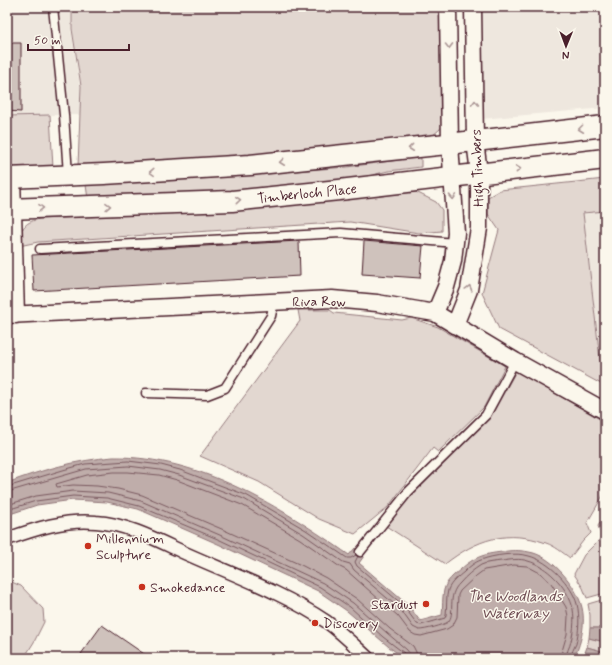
<svg xmlns="http://www.w3.org/2000/svg" width="612" height="665" font-family="Mynerve,sans-serif">
<style>
.built{fill:#eee7de}
.green{fill:#e2d7d0;stroke:#967b7e}
.water{fill:#bfadaa;stroke:#907477}
.lines{fill:none;stroke-linecap:round;stroke-linejoin:round}
.shore{stroke:#79585e;stroke-width:1}
.building{fill:#cfc2bc;stroke:#4a1f2b}
.service-casing{stroke:#4a1f2b;stroke-width:11}
.pedestrian-casing{stroke:#4a1f2b;stroke-width:15}
.minor-casing{stroke:#4a1f2b;stroke-width:19}
.tertiary-casing{stroke:#4a1f2b;stroke-width:23}
.service{stroke:#fbf7ec;stroke-width:8}
.pedestrian{stroke:#fbf7ec;stroke-width:12}
.minor{stroke:#fbf7ec;stroke-width:16}
.tertiary{stroke:#fbf7ec;stroke-width:20}
.oneway{stroke:#ab9695}
.poi-dot{fill:#c8321e;stroke:#fbf7ec;stroke-width:1.5}
.labels{text-anchor:middle;stroke-width:3;stroke-linejoin:round;paint-order:stroke}
.street-label{font-size:14px;fill:#4a1f2b;stroke:#fbf7ec}
.poi-label{font-size:14px;fill:#4a1f2b;stroke:#fbf7ec;text-anchor:start}
.water-label{font-size:15px;font-style:italic;fill:#6d4a51;stroke:#fbf7ec}
</style>
<rect width="100%" height="100%" fill="#fbf7ec"/>
<filter id="ink" filterUnits="userSpaceOnUse"><feTurbulence type="fractalNoise" baseFrequency=".025" numOctaves="2"/><feDisplacementMap in="SourceGraphic" scale="8" xChannelSelector="R" yChannelSelector="G"/><feConvolveMatrix kernelMatrix="1 2 1 2 8 2 1 2 1" color-interpolation-filters="sRGB"/></filter>
<g filter="url(#ink)">
<!-- built -->
<path class="built" d="M7,7H71V29L80,86V115H7Z
M480,7H605V108L481,119Z
M605,211V393L583,214Z"/>
<!-- green -->
<path class="green" d="M72,7H444L445,121L440,129L431,137L287,154L78,167L81,86L72,29Z
M50,115L53,168L7,170V116Z
M421,157V167L388,171L352,180L275,190L88,199L86,185L177,180L347,167Z
M605,179V211L583,213L603,385L499,329L482,293L499,230L488,214V197L500,190Z
M416,192L436,202L442,210V231L419,233L350,222L38,242L19,246C20,230 23,222 40,219L174,213L269,207Z
M298,310H330L334,313L402,320L411,318L438,327L505,366L484,407L438,452L433,448L388,507L355,534L319,519L259,482L200,456L300,321Z
M516,371L605,422V492L587,523L591,533L583,541L570,558C563,553 555,546 546,543C507,529 477,539 445,564L386,526L411,494L494,411Z
M605,515V593L587,598L583,588L574,574L584,555L602,537L598,526Z
M7,580L21,586L43,609L44,622L34,642L24,658H7Z
M605,599V628H590V615L588,604Z
M589,638L604,642L601,651L587,647Z"/>
<!-- water -->
<path class="water" d="M113,457C200,456 281,507 349,555L355,548L364,556L359,563L409,606L420,621L442,615C443,607 442,598 444,590C446,581 454,575 461,569C474,557 484,554 502,552C511,550 520,550 529,552C550,555 573,582 580,601C587,619 582,641 574,658H404L389,647L347,611L318,591L218,544L138,509L107,502L73,500L37,505L7,515V483C41,470 77,460 113,457Z
M590,628H605V642L589,638Z
M587,647L605,652L602,658H583Z"/>
<g class="lines">
<!-- shore -->
<path class="shore" d="M7,487L63,470L85,464L128,461L161,465L180,470L246,495L306,530L347,558H351L356,555
M7,492L86,469L128,466L160,470L179,475L244,499L303,534L343,562L350,564L354,570L400,609L413,627L419,630C425,630 444,625 448,622C456,614 446,596 460,583C466,576 473,570 481,565C487,562 495,562 501,561C510,560 520,558 528,561C547,566 566,586 572,605C575,615 574,630 571,641C570,647 566,652 566,658
M7,505L36,496L73,491L108,493L141,501L222,536L323,583L353,603L387,633L407,650L410,654L411,658
M7,510L36,501L73,496L107,498L139,506L220,540L320,587L350,607L383,637L404,653L406,658
M358,556L355,562L357,566L403,605L417,624L421,625L445,618L446,615C447,607 446,597 448,590C451,582 458,577 464,572C469,567 475,562 481,560C493,555 517,552 529,556C549,561 572,585 577,604C580,616 579,632 576,644C574,648 571,653 571,658
M417,658L416,652L413,646L390,629L357,599L326,578L301,565L224,530L142,495L118,489L97,486L73,485L57,487L56,484L87,475L114,472H128L159,475L177,480L242,505L300,539L340,567L346,570L398,616L410,632L415,635L421,636L447,629L453,625L457,617L458,595L460,591L476,576L484,570L514,565L527,566L540,573L551,583L566,607L568,616L567,634L560,658"/>
</g>
<!-- building -->
<path class="building" d="M7,43H21V112L7,111Z
M299,241L300,276L34,291L32,255Z
M364,241L423,246L420,278L362,274Z
M102,625L150,658H87L81,654Z"/>
<g class="lines">
<!-- service casing -->
<g class="service-casing">
<path id="service" d="M53,7L64,115L68,175
M40,249L341,233L455,243
M146,393L207,395L225,388L271,316L274,302
M360,552L408,492L486,415L515,361"/>
</g>
<!-- pedestrian casing -->
<g class="pedestrian-casing">
<path id="pedestrian" d="M7,539C35,529 65,519 96,522C128,524 159,541 187,554C234,575 284,593 327,622C342,633 355,646 368,658"/>
</g>
<!-- minor casing -->
<g class="minor-casing">
<path id="minor" d="M12,177L16,315
M435,313L446,287L453,261L456,233L450,144L448,7
M7,315L332,299L377,303L435,313L515,361L605,411
M455,325L469,290L479,228V173L475,141L473,7"/>
</g>
<!-- tertiary casing -->
<g class="tertiary-casing">
<path id="tertiary" d="M7,178L104,174L250,165L475,141L605,126
M7,209L232,201L339,190L605,159"/>
</g>
<!-- service -->
<use href="#service" class="service"/>
<!-- pedestrian -->
<use href="#pedestrian" class="pedestrian"/>
<!-- minor -->
<use href="#minor" class="minor"/>
<!-- tertiary -->
<use href="#tertiary" class="tertiary"/>
</g>
<!-- one-way arrows -->
<defs><path id="oneway-chevron" d="M-2-3.5L2.5 0L-2 3.5" fill="none" stroke-width="1.6" stroke-linecap="round" stroke-linejoin="round"/></defs>
<g class="oneway">
<use href="#oneway-chevron" transform="translate(449 46) rotate(89)"/>
<use href="#oneway-chevron" transform="translate(475 103) rotate(-91)"/>
<use href="#oneway-chevron" transform="translate(581 129) rotate(173)"/>
<use href="#oneway-chevron" transform="translate(411 148) rotate(174)"/>
<use href="#oneway-chevron" transform="translate(282 162) rotate(174)"/>
<use href="#oneway-chevron" transform="translate(518 169) rotate(-6)"/>
<use href="#oneway-chevron" transform="translate(152 172) rotate(177)"/>
<use href="#oneway-chevron" transform="translate(453 197) rotate(88)"/>
<use href="#oneway-chevron" transform="translate(238 200) rotate(-5)"/>
<use href="#oneway-chevron" transform="translate(108 206) rotate(-2)"/>
<use href="#oneway-chevron" transform="translate(41 208) rotate(-1)"/>
<use href="#oneway-chevron" transform="translate(469 288) rotate(-75)"/>
</g>
</g>
<!-- markers -->
<g class="poi-dot">
<circle cx="88" cy="546" r="4"/>
<circle cx="142" cy="587" r="4"/>
<circle cx="426" cy="604" r="4"/>
<circle cx="315" cy="623" r="4"/>
</g>
<g class="labels">
<!-- street labels -->
<g class="street-label">
<text transform="translate(477 168) rotate(-92)" y="5">High Timbers</text>
<text transform="translate(307 193) rotate(-6)" y="5">Timberloch Place</text>
<text x="319" y="306">Riva Row</text>
</g>
<!-- poi labels -->
<g class="poi-label">
<text x="96" y="543">Millennium<tspan x="96" dy="16">Sculpture</tspan></text>
<text x="150" y="592">Smokedance</text>
<text x="418" y="609" text-anchor="end">Stardust</text>
<text x="323" y="628">Discovery</text>
</g>
<!-- water labels -->
<g class="water-label">
<text x="515" y="601">The Woodlands<tspan x="515" dy="17">Waterway</tspan></text>
</g>
</g>
<!-- margin -->
<rect width="612" height="665" fill="none" stroke="#fbf7ec" stroke-width="24"/>
<rect x="12" y="12" width="588" height="641" fill="none" stroke="#4a1f2b" stroke-width="1.5" filter="url(#ink)"/>
<!-- north arrow -->
<g transform="translate(566 46) rotate(181)" stroke="#fbf7ec" stroke-width="3" paint-order="stroke">
<path d="M0-3L7 15L0 10L-7 15Z" fill="#4a1f2b"/>
<text y="-6" font-size="11" font-weight="bold" text-anchor="middle" fill="#4a1f2b">N</text>
</g>
<!-- scale -->
<path d="M28 44v6h101v-6" fill="none" stroke="#4a1f2b" stroke-width="2"/>
<text x="34" y="44" font-size="12" fill="#4a1f2b" stroke="#fbf7ec" stroke-width="3" paint-order="stroke">50 m</text>
</svg>
